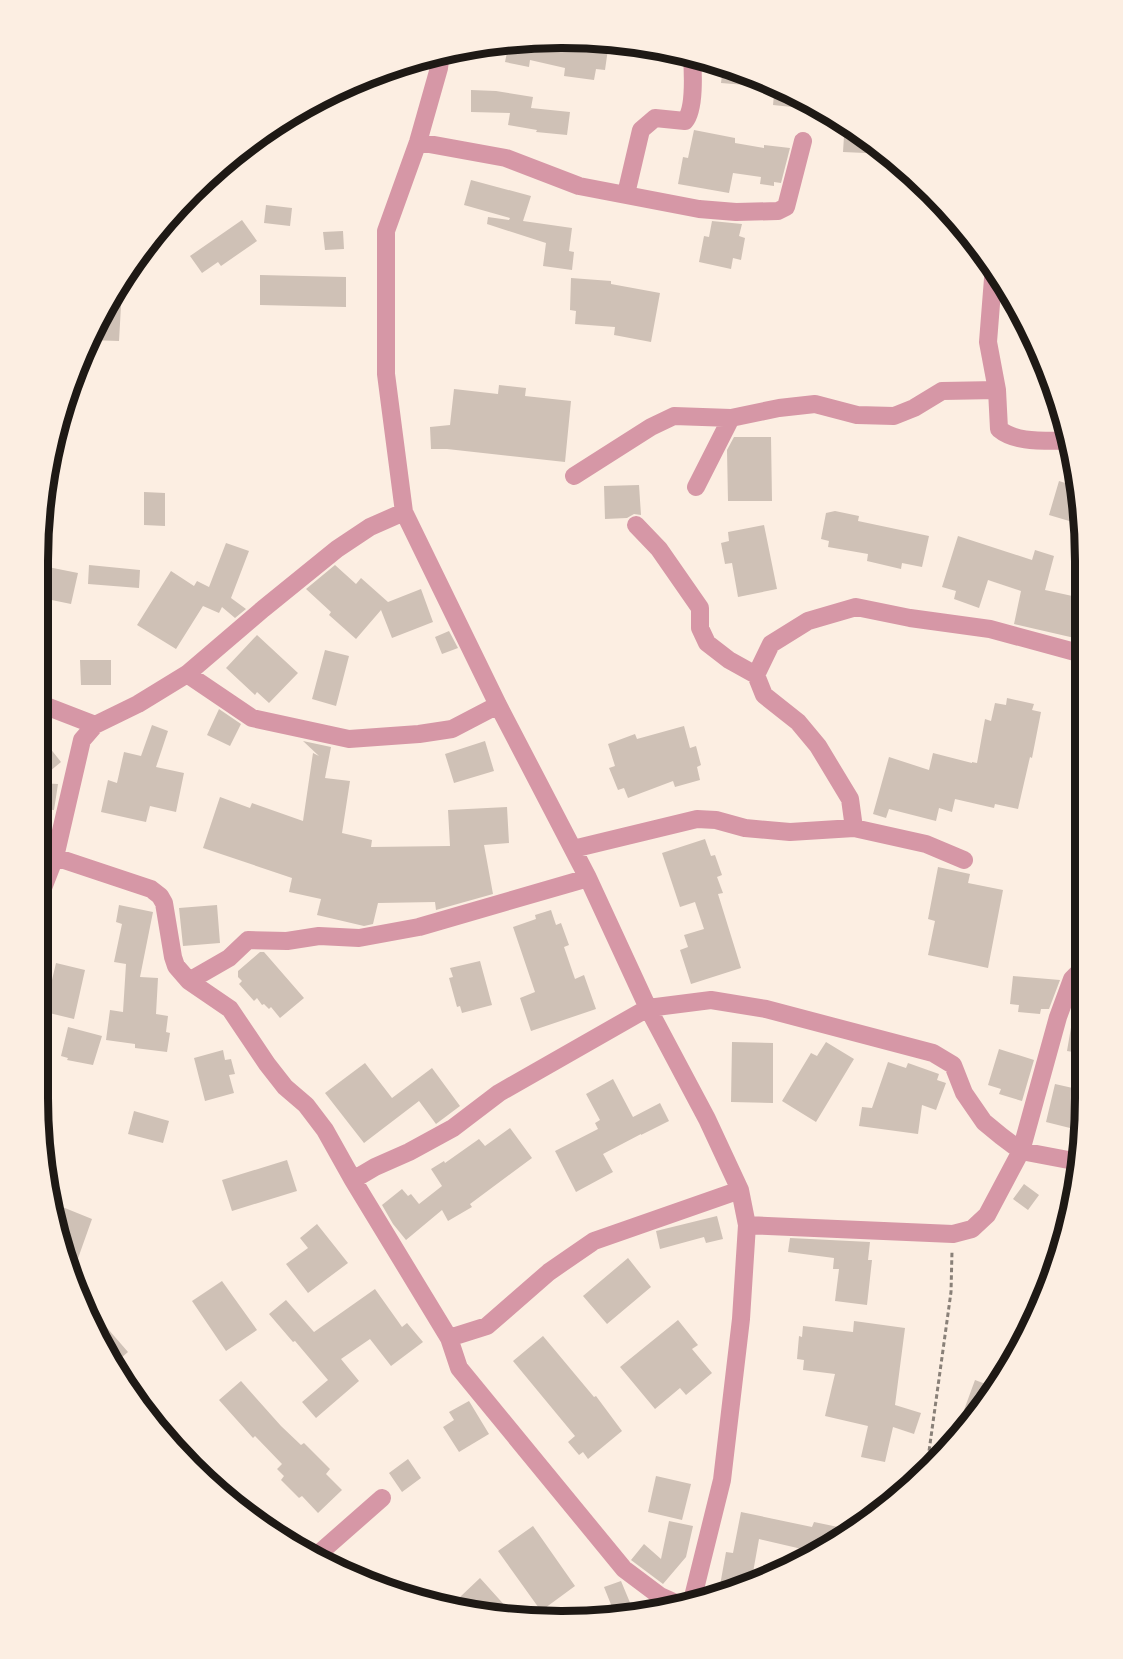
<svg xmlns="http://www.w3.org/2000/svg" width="1123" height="1659" font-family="Commissioner,sans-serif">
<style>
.building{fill:#cfc1b6}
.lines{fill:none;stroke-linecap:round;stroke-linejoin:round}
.path{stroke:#898078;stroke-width:3;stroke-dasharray:4.5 3;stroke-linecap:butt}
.minor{stroke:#d697a6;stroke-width:18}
.rim{fill:none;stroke:#1e1915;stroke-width:8}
</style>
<rect width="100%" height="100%" fill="#fceee2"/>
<!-- building -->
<path class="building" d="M561,38L609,42L605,70L596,69L594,80L564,76L565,68L530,60L529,67L505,62L509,43Z
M723,66L762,77L772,83L771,87L721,83Z
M775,84L794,94L792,107L773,105Z
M471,90L496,91L533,97L531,108L570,112L567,135L536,132L537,130L508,125L510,113L471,112Z
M694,130L735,138V143L764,148V145L790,148L781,183L774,182V186L760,184L761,177L733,173L729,193L678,184L683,157L688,158Z
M844,136L866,137L888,154L843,152Z
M471,180L531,196L523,221L572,228L569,251L574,252L572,270L543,266L546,243L487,224L488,217L509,220L510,218L464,205Z
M266,205L292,208L290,226L264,223Z
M242,220L257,241L221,266L218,262L202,273L190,256Z
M712,221L742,224L739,236L745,238L741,260L733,258L731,269L699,262L704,236L709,237Z
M343,231L344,249L325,250L323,232Z
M260,275L346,277V307L260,305Z
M571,278L611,281V284L660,293L651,342L614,335L615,327L575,324L576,311L570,310Z
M122,288L119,341L88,340L92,329Z
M499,385L526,388L525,396L571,401L565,462L447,449H431L430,427L450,425L454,389L498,394Z
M734,437H771L772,501H728L727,450Z
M1059,481L1078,487L1080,508L1076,523L1049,515Z
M639,485L641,515L634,514L627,518L605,519L604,486Z
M144,492L165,493V526L144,525Z
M835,511L859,516L858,521L929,536L922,567L902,563L901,569L867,561L868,554L828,547L829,541L821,539L826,513Z
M764,525L777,589L738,597L732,563L725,564L721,543L729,541L728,532Z
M958,536L1032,560L1035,550L1054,556L1045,590L1086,599L1079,639L1014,624L1021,591L988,580L979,608L954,599L956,591L942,587Z
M226,543L249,551L231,598L246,609L235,618L222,607L219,613L203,606L176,649L137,625L171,571L194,586L197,581L209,587Z
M89,565L140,570L139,588L88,584Z
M335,565L356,584L361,578L388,602L421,589L433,622L392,638L381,610L356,639L329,615L331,612L306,589Z
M48,567L78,573L71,604L42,598Z
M449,631L458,648L442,654L435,637Z
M257,635L298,673L269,703L257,692L255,695L226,668Z
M325,650L349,656L336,706L312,699Z
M80,660H111V685H81Z
M1007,698L1034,704L1032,710L1041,712L1032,758L1030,757L1018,809L995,804L994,808L955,799L952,812L939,808L936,821L889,809L886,818L873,814L889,757L929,770L933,753L972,763V762L977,763L985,719L991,721L995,703L1006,705Z
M219,709L241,724L230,746L207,735Z
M152,725L168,731L156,767L184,773L176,812L150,806L146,822L101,812L108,780L117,783L124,752L141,756Z
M684,726L690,748L696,746L701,765L697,767L700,780L675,787L673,781L628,798L624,788L618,790L609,768L615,766L608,744L635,734L637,739Z
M38,733L61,762L38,781Z
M303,741L331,747L325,778L350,781L342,833L372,840L371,847L450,846L448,810L507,807L509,843L484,845L493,894L436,910L435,902L378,903L373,924L364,926L317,915L321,899L289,892L292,878L203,848L220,797L250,808L252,803L303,821L313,753L319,756Z
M485,741L494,771L454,783L445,754Z
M38,783L58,784L54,810L38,809Z
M705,839L711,856L715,855L722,875L717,877L723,893L718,894L741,968L691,984L680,950L688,947L684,935L704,929L695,902L680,907L662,853Z
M938,867L970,874L968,883L1003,890L988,968L928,955L935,921L928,919Z
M119,905L153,912L140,977L158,978L156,1014L168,1016L166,1032L170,1033L167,1052L135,1048V1044L106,1040L110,1010L123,1012L126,964L114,962L122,924L116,922Z
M217,905L220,943L183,946L179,908Z
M551,910L556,925L561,923L569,945L564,947L575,979L584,975L596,1009L531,1031L520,998L535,992L513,927L536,919L535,915Z
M260,952H264L304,998L280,1018L271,1007L269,1009L264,1004L262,1005L257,998L254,1001L239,984L242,981L238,977V971Z
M480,961L492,1005L462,1013L460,1006L457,1007L449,978L453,977L450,968Z
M56,963L85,970L74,1019L41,1011L44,996L48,997Z
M1013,976L1060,980L1049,1009H1041L1040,1014L1018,1012L1019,1005L1010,1004Z
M1086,982V1054L1067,1051L1075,1004L1082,985Z
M68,1027L102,1036L93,1065L67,1060L68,1058L61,1056Z
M732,1042L773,1043V1103L731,1102Z
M826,1042L854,1059L816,1122L782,1101L811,1053L817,1056Z
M999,1049L1034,1060L1022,1101L999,1094L1001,1089L988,1085Z
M223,1050L225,1060L231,1059L235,1074L229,1075L234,1093L205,1101L194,1058Z
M888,1062L906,1068L908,1063L939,1074L937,1080L946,1083L936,1110L922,1105L918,1134L859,1126L862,1107L872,1108Z
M365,1063L392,1098L432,1068L460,1106L436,1124L419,1101L364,1143L325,1093Z
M613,1079L633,1117L660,1103L669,1121L641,1135V1134L603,1154L613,1172L576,1192L555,1151L598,1129L595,1123L600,1120L586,1094Z
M1055,1084L1086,1091L1083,1124L1071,1121L1070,1128L1046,1122Z
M134,1111L169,1121L163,1143L128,1134Z
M510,1128L532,1158L470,1204L472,1207L448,1221L442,1210L406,1240L393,1224L382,1205L402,1189L408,1196L411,1194L419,1204L442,1186L431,1169L444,1161L445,1163L479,1139L485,1146Z
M287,1160L297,1191L232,1211L222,1180Z
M1024,1184L1039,1195L1028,1210L1013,1199Z
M55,1204L92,1219L71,1278L65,1266Z
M717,1216L723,1239L706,1243L704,1237L660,1249L656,1231Z
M317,1224L348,1263L308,1293L286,1264L308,1248L300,1238Z
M790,1238L870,1242L868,1260H872L867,1305L835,1301L839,1269H833L834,1258L788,1252Z
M628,1258L651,1287L607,1324L583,1296Z
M222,1281L257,1330L226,1351L192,1301Z
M375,1289L402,1327L407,1323L423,1342L391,1366L370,1339L341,1359L359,1381L316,1418L302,1402L328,1380L295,1341L293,1342L269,1314L286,1300L314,1332Z
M95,1314L128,1352L114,1364L90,1317Z
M678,1320L698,1345L692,1349L712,1373L686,1395L680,1388L655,1409L620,1367Z
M854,1321L905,1328L895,1405L921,1413L914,1434L893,1427L885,1462L861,1457L868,1426L825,1416L835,1374L803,1370L804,1360L797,1359L799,1336L802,1337L803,1326L853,1332Z
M543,1336L594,1397L596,1396L622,1431L588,1459L583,1452L579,1455L568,1442L575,1436L513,1361Z
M975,1380L991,1386L964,1424L960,1421Z
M241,1381L281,1426L301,1445L304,1443L330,1469L326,1474L342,1490L318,1513L302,1496L299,1498L281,1480L284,1476L277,1469L282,1464L255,1436L253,1438L219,1400Z
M469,1401L489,1434L459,1452L443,1427L454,1420L449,1412Z
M408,1459L421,1478L402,1492L389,1473Z
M656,1476L691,1484L682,1520L648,1512Z
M741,1512L812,1527L814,1522L843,1528L840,1538L819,1553L759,1539L752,1578L719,1591L726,1552L733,1553Z
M669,1521L693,1526L686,1557L663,1584L631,1560L644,1544L661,1559Z
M533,1526L575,1586L541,1611L498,1551Z
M480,1578L516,1618L469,1607L460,1597Z
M621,1581L631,1605L614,1612L604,1587Z"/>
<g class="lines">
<!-- path -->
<path class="path" d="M926,1473L951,1292L952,1251"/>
<!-- minor -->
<path class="minor" d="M441,53L439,68L418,142L386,231V374L404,512L498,705L588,878L648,1008L707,1119L740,1190L747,1225L741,1319L722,1480L692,1601
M418,142L506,158L579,186L699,209L736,212L778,211L786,207L803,141
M626,194L641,130L655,118L685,121C695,109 693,72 692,56
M994,266L988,342L997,390L999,429C1017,444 1048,440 1070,441
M574,476L651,427L674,416L731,418
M696,487L731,418L779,408L815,404L857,415L894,416L914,408L942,391L997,390
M636,525L659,549L700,608V628L707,643L729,660L756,675L764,695L798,722L818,746L850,799L854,828
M187,674L252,718L349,739L419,734L452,729L498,705
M756,675L771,644L808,621L856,607L910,618L990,629L1086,655
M38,703L95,725
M573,849L697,819L716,820L745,828L790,832L854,828L926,844L964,860
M55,857L151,889L160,896L164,903L173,957L176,966L189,981L230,1009L267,1064L285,1087L306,1105L325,1130L353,1180L375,1167L409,1152L453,1128L499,1093L648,1008L711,1000L766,1009L933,1053L953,1065L964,1093L984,1122L1001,1136L1021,1151L1079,1162
M38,910L43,888L55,857L82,740L95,725L138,704L187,674L263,609L337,549L370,527L404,512
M189,981L229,958L248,940L287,941L319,936L359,938L419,927L588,878
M353,1180L449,1338L459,1368L624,1569L660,1596L680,1605
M747,1225L953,1234L972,1229L987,1215L1021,1151L1058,1017L1072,979L1080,971L1086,970
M449,1338L487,1326L549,1272L594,1241L740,1190
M316,1556L382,1498"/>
</g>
<!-- crop -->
<path d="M0 0H1123V1659H0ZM561 48H562A513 513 0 0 1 1075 561V1098A513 513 0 0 1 562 1611H561A513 513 0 0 1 48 1098V561A513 513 0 0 1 561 48Z" fill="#fceee2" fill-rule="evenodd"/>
<path class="rim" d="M561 48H562A513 513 0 0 1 1075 561V1098A513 513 0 0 1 562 1611H561A513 513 0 0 1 48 1098V561A513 513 0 0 1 561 48Z"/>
</svg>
